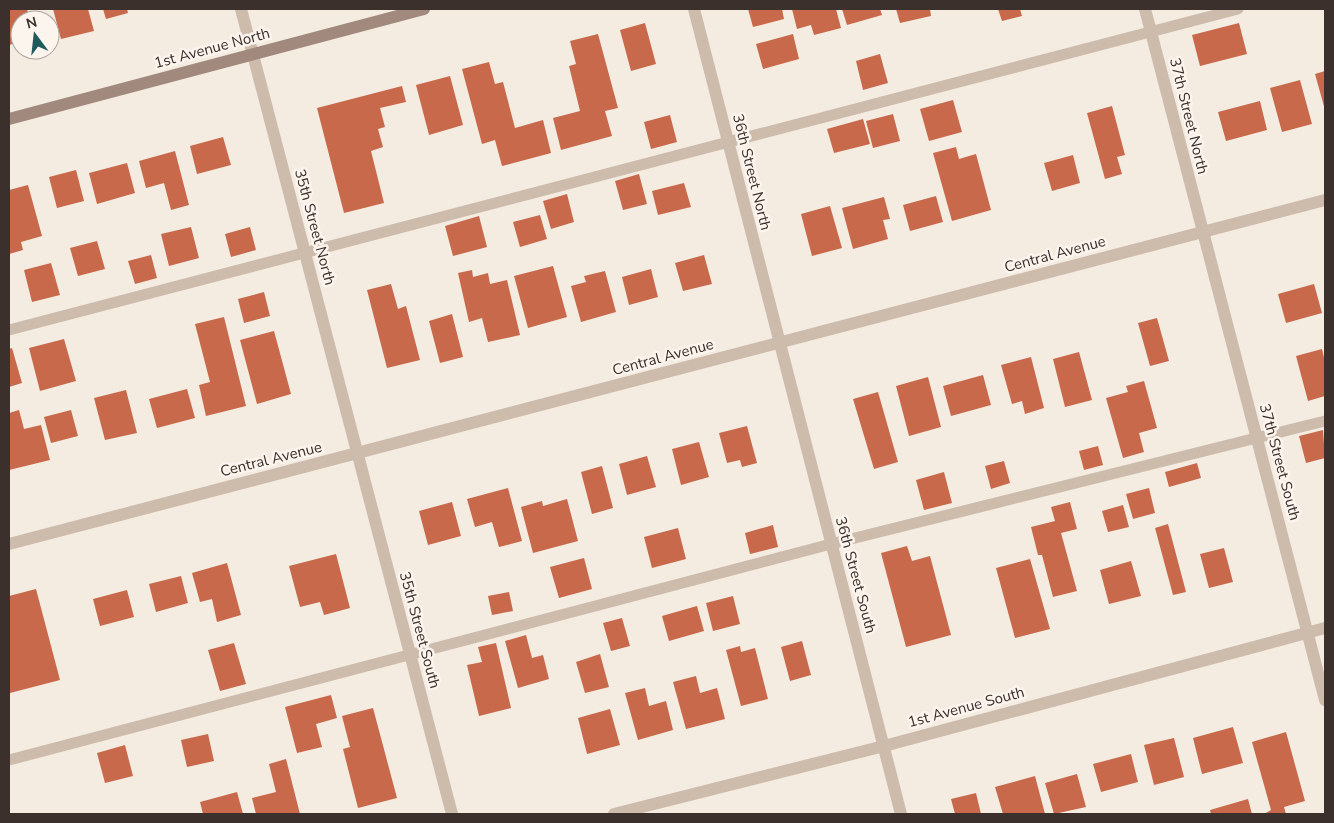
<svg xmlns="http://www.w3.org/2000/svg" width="1334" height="823" font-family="'Nunito Sans',sans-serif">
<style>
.building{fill:#c8694b}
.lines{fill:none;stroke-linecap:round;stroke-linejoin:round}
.service{stroke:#cdbbac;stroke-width:11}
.minor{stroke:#cdbbac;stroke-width:12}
.tertiary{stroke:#cdbbac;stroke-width:12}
.secondary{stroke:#a18a7d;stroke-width:12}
.labels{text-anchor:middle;stroke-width:5;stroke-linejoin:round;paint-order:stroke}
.street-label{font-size:15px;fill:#3b302b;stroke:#fbf5ee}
</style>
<rect width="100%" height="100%" fill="#f4ebe1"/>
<!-- building -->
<path class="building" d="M9,9H27L30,20H20V42L9,45Z
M53,9H88L94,31L61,39Z
M103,9H127L128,13L106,19Z
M748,9H782L784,19L753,27Z
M792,9H836L841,28L814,35L811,25L797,29Z
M842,9H880L882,15L847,25Z
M896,9H930L931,16L900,23Z
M998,9H1020L1022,16L1002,21Z
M645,23L656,64L631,71L620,30Z
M1239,23L1247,54L1200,66L1192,35Z
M598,34L618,108L605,111L612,136L561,150L553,118L580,111L569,66L576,64L570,41Z
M793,34L799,59L763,69L756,44Z
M880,54L888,83L863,90L856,61Z
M489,62L495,84L503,82L515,128L543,120L551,153L502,166L495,140L482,144L462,69Z
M1325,71V110L1315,74Z
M450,76L463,125L429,135L416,85Z
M1300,80L1312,124L1282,132L1270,88Z
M402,86L406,102L380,108L385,127L378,129L383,147L371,151L384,203L344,213L317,108Z
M953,100L962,132L929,141L920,109Z
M1260,101L1267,130L1226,141L1218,112Z
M1112,106L1125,155L1117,157L1122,174L1105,179L1087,113Z
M893,114L900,141L873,148L866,121Z
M670,115L677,142L651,149L644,122Z
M863,119L870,144L834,153L827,129Z
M223,137L231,165L197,174L190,146Z
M956,147L959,159L976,154L991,210L952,221L933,153Z
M175,151L189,205L171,210L164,183L146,188L139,161Z
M1073,155L1080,183L1052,191L1044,163Z
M127,163L135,193L97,204L89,173Z
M76,170L84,201L57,208L49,177Z
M639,174L647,204L623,210L615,181Z
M684,183L691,207L658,215L652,191Z
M28,185L42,236L21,242L23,250L9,254V190Z
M567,194L574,222L551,229L543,201Z
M936,196L943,222L910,231L903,205Z
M884,197L890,219L883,220L888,239L853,249L842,208Z
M830,206L842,248L812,256L801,214Z
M540,215L547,239L520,247L513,222Z
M479,216L487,247L453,256L445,226Z
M191,227L199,258L169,266L161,234Z
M250,227L256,250L231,257L225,234Z
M97,241L105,269L78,276L70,248Z
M151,255L157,278L135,284L128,261Z
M704,255L712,284L683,291L675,263Z
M51,263L60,295L32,302L24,270Z
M553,266L567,317L528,328L514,276Z
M651,269L658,297L629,305L622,277Z
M472,270L473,277L488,273L490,284L507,280L520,335L488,342L482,318L469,322L458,273Z
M605,271L616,312L581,322L571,286L586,282L584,276Z
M391,284L398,309L406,306L420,360L387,368L367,290Z
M1314,284L1322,313L1286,323L1278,294Z
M264,292L270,316L244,323L238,299Z
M452,314L463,357L440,363L429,321Z
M224,317L246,406L206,416L199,385L210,382L195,324Z
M1157,318L1169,361L1150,366L1138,323Z
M274,331L291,394L257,404L240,340Z
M64,339L76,381L40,391L29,348Z
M12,348L22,383L9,387V349Z
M1322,349L1325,362V396L1308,401L1296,356Z
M1079,352L1092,400L1065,407L1053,359Z
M1031,357L1044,408L1025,414L1022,401L1012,404L1001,365Z
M983,375L991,405L951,416L943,386Z
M928,377L941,427L909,436L896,386Z
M1144,381L1157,428L1139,433L1144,452L1123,458L1106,398L1128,392L1126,386Z
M187,389L195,418L157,428L149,399Z
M126,390L137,433L105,440L94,398Z
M878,392L898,462L874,469L853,399Z
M19,410L24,429L41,425L50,460L9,470V413Z
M71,410L78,436L51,443L44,417Z
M747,426L757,463L742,467L740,460L727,463L719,433Z
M1323,430L1325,458L1306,463L1299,436Z
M699,442L709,477L681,485L672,449Z
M1098,446L1103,465L1084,470L1079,451Z
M647,456L656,487L627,495L619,464Z
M1004,461L1010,483L991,489L985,466Z
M1197,463L1201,478L1169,487L1165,472Z
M602,466L613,508L592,514L581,472Z
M944,472L952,503L924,510L916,480Z
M508,488L522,541L499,547L492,522L475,527L467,499Z
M1149,488L1155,513L1133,519L1126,494Z
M567,499L578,541L533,553L521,507L542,501L543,506Z
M452,502L461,536L428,545L419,511Z
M1070,502L1077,529L1061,533L1077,591L1053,597L1042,555H1038L1031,527L1055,521L1051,507Z
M1123,505L1129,527L1108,532L1102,511Z
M1168,524L1186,592L1173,595L1155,528Z
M773,525L778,547L750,554L745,533Z
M678,528L686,559L652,568L644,537Z
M907,546L912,561L930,556L951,635L906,647L881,553Z
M1224,548L1233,582L1209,588L1200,554Z
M336,554L350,608L324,615L320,602L300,607L289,566Z
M584,558L592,589L559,598L550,567Z
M1030,559L1050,629L1015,638L996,568Z
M1131,561L1141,596L1109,604L1100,570Z
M227,563L241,615L217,622L212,599L200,602L192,573Z
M181,576L188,603L156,612L149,584Z
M36,589L60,680L10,693L9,596Z
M127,590L134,617L100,626L93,599Z
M509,592L513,611L492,615L488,596Z
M733,596L740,624L713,631L706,603Z
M697,606L704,631L669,641L662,616Z
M622,618L630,646L611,651L603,623Z
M526,635L532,658L543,655L549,679L518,688L505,641Z
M802,641L811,675L790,681L781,647Z
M234,643L246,684L220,691L208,650Z
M496,643L511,708L479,716L467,665L482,662L478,647Z
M740,646L741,652L755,648L768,699L741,706L726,650Z
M600,654L609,687L585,693L576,662Z
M696,676L700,693L717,688L725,719L686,729L673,682Z
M645,688L649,706L666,701L673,730L638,740L625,693Z
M331,695L337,718L316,724L322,747L297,753L285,707Z
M373,708L397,798L358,808L343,749L350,747L342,716Z
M610,709L620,745L587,754L578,718Z
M1233,727L1243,763L1202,774L1193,738Z
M1286,732L1305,801L1284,807L1286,814H1264L1271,810L1252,742Z
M208,734L214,761L187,767L181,740Z
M1174,738L1184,777L1154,785L1144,745Z
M125,745L133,776L105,783L97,753Z
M1131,754L1138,782L1101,792L1093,764Z
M286,759L300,814H256L252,798L276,792L269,764Z
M1077,774L1086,807L1054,814L1045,783Z
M1035,776L1045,814H1003L995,787Z
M237,792L243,814H203L200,802Z
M976,793L981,814H955L951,799Z
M1248,799L1252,814H1211L1210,810Z"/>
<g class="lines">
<!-- service -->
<path class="service" d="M9,330L1238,9
M9,760L831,544L1325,421"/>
<!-- minor -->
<path class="minor" d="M241,9L452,814
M694,9L901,814
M1145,9L1325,700
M614,814L884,746L1325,628"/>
<!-- tertiary -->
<path class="tertiary" d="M9,544L1325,200"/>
<!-- secondary -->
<path class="secondary" d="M9,119L424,9"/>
</g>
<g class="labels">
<!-- street labels -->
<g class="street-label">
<text transform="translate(212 48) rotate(-15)" y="5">1st Avenue North</text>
<text transform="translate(1189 116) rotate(76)" y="5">37th Street North</text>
<text transform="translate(752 172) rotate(76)" y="5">36th Street North</text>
<text transform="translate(315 227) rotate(75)" y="5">35th Street North</text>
<text transform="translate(1055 254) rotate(-15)" y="5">Central Avenue</text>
<text transform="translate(663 357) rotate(-15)" y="5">Central Avenue</text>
<text transform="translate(271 459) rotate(-14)" y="5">Central Avenue</text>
<text transform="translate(1280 462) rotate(75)" y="5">37th Street South</text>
<text transform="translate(856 575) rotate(75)" y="5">36th Street South</text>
<text transform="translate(420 630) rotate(75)" y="5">35th Street South</text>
<text transform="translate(966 707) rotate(-15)" y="5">1st Avenue South</text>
</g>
</g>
<!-- border -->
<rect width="1334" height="823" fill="none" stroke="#3b302b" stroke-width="20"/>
<!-- north arrow -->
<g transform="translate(35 35) rotate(345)"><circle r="24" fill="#fbf5ee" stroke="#aea6a0"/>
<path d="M0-4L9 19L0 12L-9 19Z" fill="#1f5a5e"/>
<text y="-8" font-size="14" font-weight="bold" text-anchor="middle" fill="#3b302b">N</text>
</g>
</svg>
